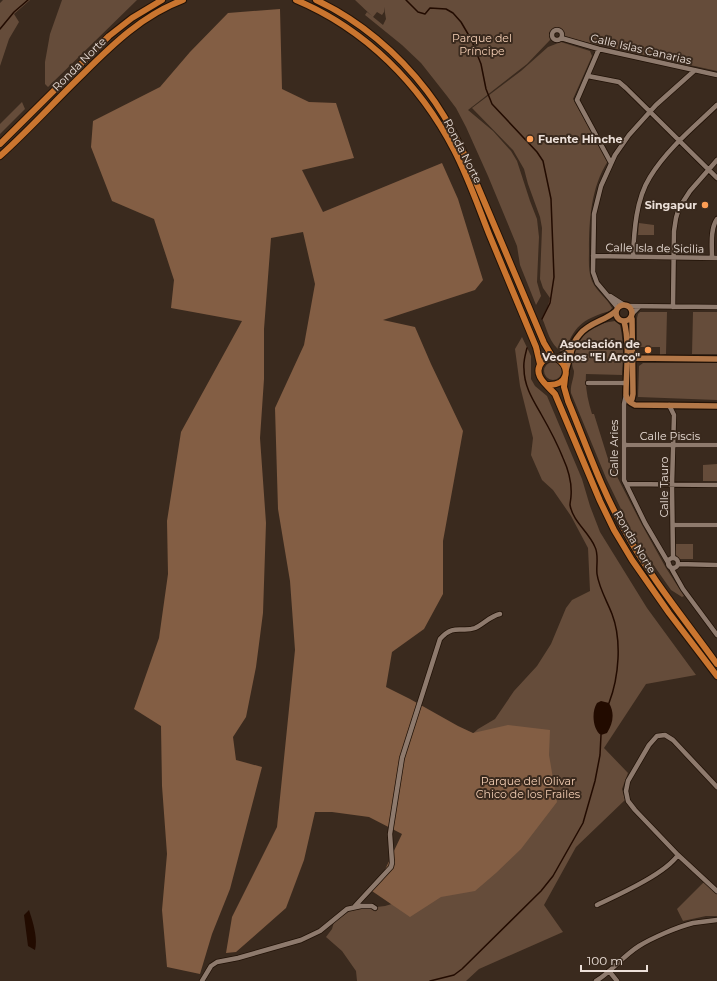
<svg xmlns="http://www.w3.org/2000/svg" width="717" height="981" font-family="Montserrat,sans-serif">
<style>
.green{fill:#654c3a}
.forest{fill:#835e44}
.water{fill:#220b00}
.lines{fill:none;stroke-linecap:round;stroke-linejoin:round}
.stream{stroke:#220b00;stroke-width:1.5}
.minor-casing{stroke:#211207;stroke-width:6}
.major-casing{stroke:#211207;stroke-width:8}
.highway-casing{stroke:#211207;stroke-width:8}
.minor{stroke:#8e7a6d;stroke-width:4.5}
.major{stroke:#b27748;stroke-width:5.5}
.highway{stroke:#ca752f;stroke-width:6}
.poi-dot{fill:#fc9d54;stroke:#3a2a1e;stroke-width:1.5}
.labels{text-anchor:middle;stroke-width:4;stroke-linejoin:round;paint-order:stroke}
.park-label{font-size:11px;fill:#f6d0b6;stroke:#3a2a1e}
.street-label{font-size:11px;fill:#ece0d9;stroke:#3a2a1e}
.poi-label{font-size:11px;font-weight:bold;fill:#ece0d9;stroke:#3a2a1e;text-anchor:end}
</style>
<rect width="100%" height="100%" fill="#3a2a1e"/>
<!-- green -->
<path class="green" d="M3,0H30L14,14L19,22L9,39L0,66V3Z
M62,0H137L48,87L45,84V62L50,34Z
M355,0H717V71L567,38L560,30L555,28L549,33L550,40L527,64L468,110L493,131L511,151L517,161L530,201L537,219L539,237L537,282L541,296L536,305L520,265L517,246L488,176L466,127L456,108L447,96L421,63L402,45L365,15L367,12L383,25L386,19L384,7V12L382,15L377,12L373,17Z
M561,42L590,51L592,56L573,99L608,161C591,187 589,220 589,250C589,261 588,271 592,281C597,292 607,298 612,308L610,311C586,318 575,324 566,349L561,351C550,345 547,329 542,318L548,306L550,298L543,288L540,279L542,228L540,217L528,184L524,169L513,150L472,108L521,71L548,47Z
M22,102L25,109L0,134V124Z
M639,223L654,225V235H638Z
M640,312H667L666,354L660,355V347H637V318L638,314Z
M693,312H717V354H692Z
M615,321L620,325C624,342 623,358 622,375L586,374C585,388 588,401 592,414H594L608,459L642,525L666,568L684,596L682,597L671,590L636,540L606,478L571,393C570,385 574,379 574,371C573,368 572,366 572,362C576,337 590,324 615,321Z
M522,337L531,356V379L535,386L547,396L582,479L590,506L600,532L647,608L696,675L646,684L604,748L628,773L622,789L625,800L576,847L544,905L563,932L479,969L466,981H357L356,971L342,951L326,937L332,929L334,922L351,910L385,906L405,900L467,739L478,729L495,719L514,691L537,666L551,644L566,608L572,600L590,591L588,548L571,516L553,490L542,480L531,455L533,438L520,386L515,349Z
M544 371a9 9 0 1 1 18 0a9 9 0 1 1-18 0Z
M643,363H717V400L638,397L639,366Z
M717,464V481H703V465Z
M676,544H693V559H678L676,555Z
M704,882L717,894V916H706L683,921L677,909Z"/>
<!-- forest -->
<path class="forest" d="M280,9L282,89L309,102L336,103L354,158L302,170L323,212L442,163L458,199L483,280L475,290L383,320L415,327L431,364L463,431L443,541V594L424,629L392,652L386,687L410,699L458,726L473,733L508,725L550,730L549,755L557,802L521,849L496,873L475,891L441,897L410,917L369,889L382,876L402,834L369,817L332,812H315L304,860L286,908L236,952L226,953L232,917L277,827L295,650L290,581L278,509L275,408L304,345L315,284L303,232L271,238L264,329V379L260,438L266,523L263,613L256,667L246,717L233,737L236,760L262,767L230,889L212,934L200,974L167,967L162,910L167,854L162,786L161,726L134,709L159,638L168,574L167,521L181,432L242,321L171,308L174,280L154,219L112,201L91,147L93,121L160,87L190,52L228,13Z"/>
<!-- water -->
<path class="water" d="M601,701L609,703C615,713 613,724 607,733L601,735C593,730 591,712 597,703Z
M29,910C33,922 38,938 35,950L28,946L24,915Z"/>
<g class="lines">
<!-- stream -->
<path class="stream" d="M406,0L418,12L425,14L430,8L446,9L453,13L461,22L471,39L481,64L486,89L492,104L537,152L543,161L551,199L554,277L550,303L542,319
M0,29L14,12L28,0
M527,348C525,356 523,362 524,369C524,386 533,400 541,414C549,428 557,443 563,458C568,469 572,484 571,496C571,499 570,502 570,505C573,522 589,532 595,547C599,555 596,565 597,574C599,588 607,601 612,614C622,640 619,677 609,703
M430,981L454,975L462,969L541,891L553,876L583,823L595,781L600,755L601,735"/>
<!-- minor casing -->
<g class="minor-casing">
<path id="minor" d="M552 35a5 5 0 1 1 10 0a5 5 0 1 1-10 0Z
M561,38L599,49L717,75
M599,49L577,100L611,163
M588,76L619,82L626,88L717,178
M593,256L717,258
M633,257C634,231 636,199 650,177C667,149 694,127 717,105
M712,258C712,246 710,229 717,219
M610,296L624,305
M628,306L717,307
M673,307L674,231L676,218L679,208L690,191L717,160
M618,308L597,283L593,272L594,214L601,186L615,155L629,135L656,105L694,71
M632,314L639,307
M588,383H626
M626,395L624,404V480L645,523L669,564
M669,405L674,415L672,485L673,558
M624,445H717
M626,484L717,485
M673,525H717
M668 563a5 5 0 1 1 10 0a5 5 0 1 1-10 0Z
M678,564L717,565
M670,566L683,589L717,635
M717,787L673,740L665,735L657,736L649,745L628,781L626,791L628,801L635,810L678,855L717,891
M597,905C618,895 665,874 678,855
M355,906L391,867L392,863L390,834L402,758L440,639C454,623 462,633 475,628C484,624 490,616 500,614
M609,971L617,981
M202,981L211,966L217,962L238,958L301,940L320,931L347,909L361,906H372L375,908
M596,981C611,972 623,956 639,946C652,938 677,927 693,923C701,922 709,921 717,920"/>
</g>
<!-- major casing -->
<g class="major-casing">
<path id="major" d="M616 313a8 8 0 1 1 16 0a8 8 0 1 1-16 0Z
M624,321C630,345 626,370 626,395C627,400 630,403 635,405L717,406
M557,358C575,351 569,346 580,334C590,322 605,321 616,311
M632,358L717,359
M566,370L572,349
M629,401L632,399L633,394L632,319L631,318"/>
</g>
<!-- highway casing -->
<g class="highway-casing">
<path id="highway" d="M296,0C365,29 420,84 454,150C468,177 478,206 489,234C505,272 520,309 536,347L540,364
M316,0C359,20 398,53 427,91C441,109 452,129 462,149L544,343L553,358
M0,144L109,36L132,18L162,0
M0,156C29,130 55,101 83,74C113,44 143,15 183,0
M565,378L564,387L568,401C586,444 601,489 624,529C649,576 686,621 717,664
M548,385C567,386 572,369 557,358C551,357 546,358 542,362C531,375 548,386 555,394L600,501L614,530L632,560L669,613L717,676"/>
</g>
<!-- minor -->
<use href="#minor" class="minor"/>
<!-- major -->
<use href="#major" class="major"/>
<!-- highway -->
<use href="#highway" class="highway"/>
</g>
<!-- markers -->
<g class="poi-dot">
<circle cx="530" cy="139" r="4"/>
<circle cx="705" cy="205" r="4"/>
<circle cx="648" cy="350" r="4"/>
</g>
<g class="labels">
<!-- park labels -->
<g class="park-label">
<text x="482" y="42">Parque del<tspan x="482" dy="13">Príncipe</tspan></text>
<text x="528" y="785">Parque del Olivar<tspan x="528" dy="13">Chico de los Frailes</tspan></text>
</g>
<!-- street labels -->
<g class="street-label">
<text transform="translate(641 49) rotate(13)" y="4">Calle Islas Canarias</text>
<text transform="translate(79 64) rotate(-45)" y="4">Ronda Norte</text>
<text transform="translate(463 151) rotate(63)" y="4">Ronda Norte</text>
<text transform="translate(655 248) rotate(1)" y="4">Calle Isla de Sicilia</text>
<text x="670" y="440">Calle Piscis</text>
<text transform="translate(614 448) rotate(-90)" y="4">Calle Aries</text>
<text transform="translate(664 487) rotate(-90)" y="4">Calle Tauro</text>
<text transform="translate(635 542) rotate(59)" y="4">Ronda Norte</text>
</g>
<!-- poi labels -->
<g class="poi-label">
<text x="538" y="143" text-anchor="start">Fuente Hinche</text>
<text x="697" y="209">Singapur</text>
<text x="640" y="348">Asociación de<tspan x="640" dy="13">Vecinos "El Arco"</tspan></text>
</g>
</g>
<!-- scale -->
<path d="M581 965v6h66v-6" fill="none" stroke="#ece0d9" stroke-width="2"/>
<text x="587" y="965" font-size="12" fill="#ece0d9" stroke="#3a2a1e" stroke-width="3" paint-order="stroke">100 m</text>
</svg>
